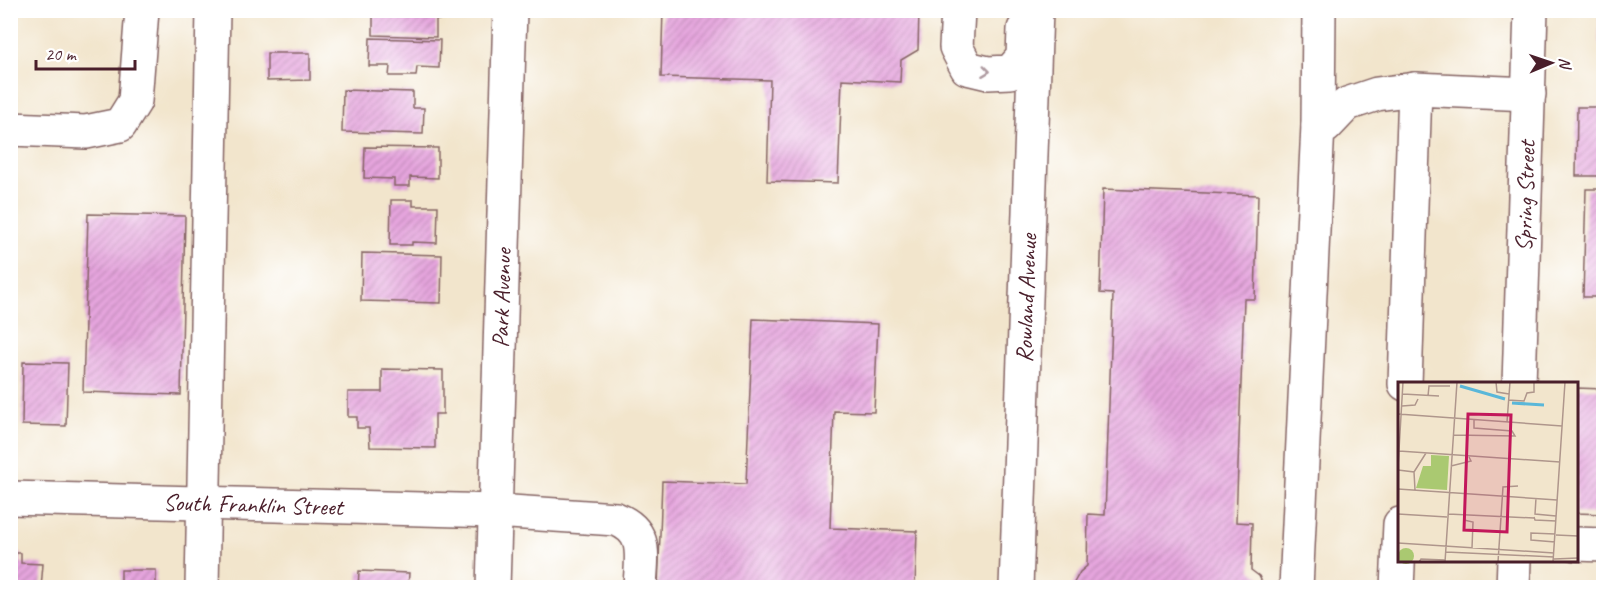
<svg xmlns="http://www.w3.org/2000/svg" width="1614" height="598" font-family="Caveat,sans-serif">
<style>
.building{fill:url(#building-hatch)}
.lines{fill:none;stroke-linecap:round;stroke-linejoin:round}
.minor-casing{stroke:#856463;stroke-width:36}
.minor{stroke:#fff;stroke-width:33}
.oneway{stroke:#ae9aa0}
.labels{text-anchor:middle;stroke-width:4.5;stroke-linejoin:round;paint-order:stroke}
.street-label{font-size:24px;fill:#4a1f2b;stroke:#fff}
.inset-river{fill:none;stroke:#5ab7d9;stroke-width:3}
.inset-road{fill:none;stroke:#af968c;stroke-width:1.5}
.view{fill:#c2185b;fill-opacity:0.15;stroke:#c2185b;stroke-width:3}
.inset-edge{fill:none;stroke:#4a1f2b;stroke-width:3}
</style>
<defs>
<pattern id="building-hatch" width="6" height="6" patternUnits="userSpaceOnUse" patternTransform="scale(1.5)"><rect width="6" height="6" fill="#e6a5de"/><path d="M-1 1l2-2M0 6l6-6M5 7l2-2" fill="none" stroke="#bc86b4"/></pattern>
</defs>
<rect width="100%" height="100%" fill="#fff"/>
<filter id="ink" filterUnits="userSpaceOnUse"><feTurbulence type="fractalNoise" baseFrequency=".0167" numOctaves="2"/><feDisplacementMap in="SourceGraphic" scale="12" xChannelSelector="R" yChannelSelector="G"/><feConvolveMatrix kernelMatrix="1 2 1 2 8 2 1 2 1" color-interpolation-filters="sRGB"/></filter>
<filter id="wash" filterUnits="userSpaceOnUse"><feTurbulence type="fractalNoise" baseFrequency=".008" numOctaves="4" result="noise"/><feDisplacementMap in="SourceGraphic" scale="24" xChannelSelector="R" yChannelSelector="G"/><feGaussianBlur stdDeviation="1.35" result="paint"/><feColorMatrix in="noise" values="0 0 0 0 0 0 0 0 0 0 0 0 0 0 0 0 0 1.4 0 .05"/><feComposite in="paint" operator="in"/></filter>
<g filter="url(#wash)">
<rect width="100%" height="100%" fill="#f2e5cc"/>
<g id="blocks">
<path class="building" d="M373 10H440L439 20H436V37L373 35Z
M663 10H919L918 50 901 60 900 82 842 79 838 183 767 181 770 80 661 77Z
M1599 10H1604V44H1599Z
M370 38 440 40 439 68 417 67 416 76H389L390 66H369Z
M267 53H310V80L267 81Z
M343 90 413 92V108H424L423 134 342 132Z
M1577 107H1604V176H1576Z
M365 147 438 148V178L410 177V186H394V179L364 178Z
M1103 189 1258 195 1255 299H1244L1236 522 1252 523 1251 570 1259 576 1265 588H1071L1080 572 1087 566 1088 514 1105 515 1113 294 1100 293Z
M1586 189H1604V297H1583Z
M391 200H413V206H438L437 243 412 242V245H390Z
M88 214 185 216 181 395 83 392Z
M362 253 442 255 441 303 361 301Z
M753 319 878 324 874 412 834 411 830 528 917 531 915 588H658L662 481 746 484Z
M23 362 68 363 66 426 22 425Z
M382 369 443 370V414H435V448L370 447 369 428H357V417H348V392H382Z
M1576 388 1604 389V514L1576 513Z
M10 553H21V563L43 564 41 588H10Z
M121 570H156V588H121Z
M359 571 409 573 408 588H358Z"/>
</g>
</g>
<g filter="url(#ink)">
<use href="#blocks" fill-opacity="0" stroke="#856463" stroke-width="1.5"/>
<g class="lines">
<defs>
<g id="minor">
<path d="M958 10 956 47 967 68 988 73 1010 72 1023 57 1024 29"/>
<path d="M1318 125 1326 126 1347 104 1377 94 1415 89"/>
<path d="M10 129 86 132 120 125 135 101 142 10"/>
<path d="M1405 384 1415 89 1529 94"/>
<path id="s1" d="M1519 384 1531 10"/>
<path id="s2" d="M10 498 495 511 616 519C649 532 641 557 640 588"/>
<path d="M1576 544 1604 545"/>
<path d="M202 588 213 10"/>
<path id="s3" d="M493 588 510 10"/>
<path id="s4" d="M1016 588 1036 10"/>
<path d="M1296 588 1318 125 1319 10"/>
<path d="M1397 588 1400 524"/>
<path d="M1513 588 1514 560"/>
</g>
</defs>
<use href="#minor" class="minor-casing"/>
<use href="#minor" class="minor"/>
</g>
<defs><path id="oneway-chevron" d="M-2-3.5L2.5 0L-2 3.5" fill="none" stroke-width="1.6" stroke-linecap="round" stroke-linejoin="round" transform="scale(1.5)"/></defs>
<use class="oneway" href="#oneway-chevron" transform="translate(986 71) rotate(7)"/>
</g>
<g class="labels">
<g class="street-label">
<text dy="8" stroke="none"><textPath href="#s1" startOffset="188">Spring Street</textPath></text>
<text dy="8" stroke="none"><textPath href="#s3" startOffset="290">Park Avenue</textPath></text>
<text dy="8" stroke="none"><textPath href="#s4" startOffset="290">Rowland Avenue</textPath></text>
<text dy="8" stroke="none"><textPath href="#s2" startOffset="243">South Franklin Street</textPath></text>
</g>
</g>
<g transform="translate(1398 382)">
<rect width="180" height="180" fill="#f2e5cc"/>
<path d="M33 73 51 74 49 108 18 106 25 84H33Z" fill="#aac971"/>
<path d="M0 174a8 8 0 1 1 16 0a8 8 0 1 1-16 0Z" fill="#aac971"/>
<path class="inset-river" d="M62 4 107 17M114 21 146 23"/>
<path class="inset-road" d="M98 0 99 10 111 12M5 12 41 14M30 14 31 4H52M110 18 126 19 129 11 136 10V0M4 24 17 23 20 17M0 32 164 44M109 40 112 0M55 53 117 54 114 49 76 46V38M1 69 162 80M53 84 73 79 71 75M0 85 5 0M0 88 16 90 17 108M16 90 28 71M0 107 159 118M138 116 137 132 158 134M0 132 49 135M50 132 136 136M136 135 137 138 158 139M66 138 75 140 74 166M158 153 180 154M157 160 133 158V151L157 152M0 161 156 171M48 170 156 175M156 177 180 176M21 180 23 177 47 178M47 180 59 0M100 180 105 105 120 104M155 180 167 0"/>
<path class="view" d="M70 32 113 33 109 150 66 148Z"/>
<rect width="180" height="180" class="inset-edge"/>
</g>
<rect width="1614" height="598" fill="none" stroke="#fff" stroke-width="36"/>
<g transform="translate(1551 63) rotate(88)" stroke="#ffffff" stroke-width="4.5" paint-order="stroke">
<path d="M0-4.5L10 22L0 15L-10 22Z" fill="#4a1f2b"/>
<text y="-9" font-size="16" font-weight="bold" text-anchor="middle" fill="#4a1f2b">N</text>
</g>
<path d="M36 60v9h99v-9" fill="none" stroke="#4a1f2b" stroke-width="3"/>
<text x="45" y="60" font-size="18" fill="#4a1f2b" stroke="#ffffff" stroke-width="4.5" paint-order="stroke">20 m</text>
</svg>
